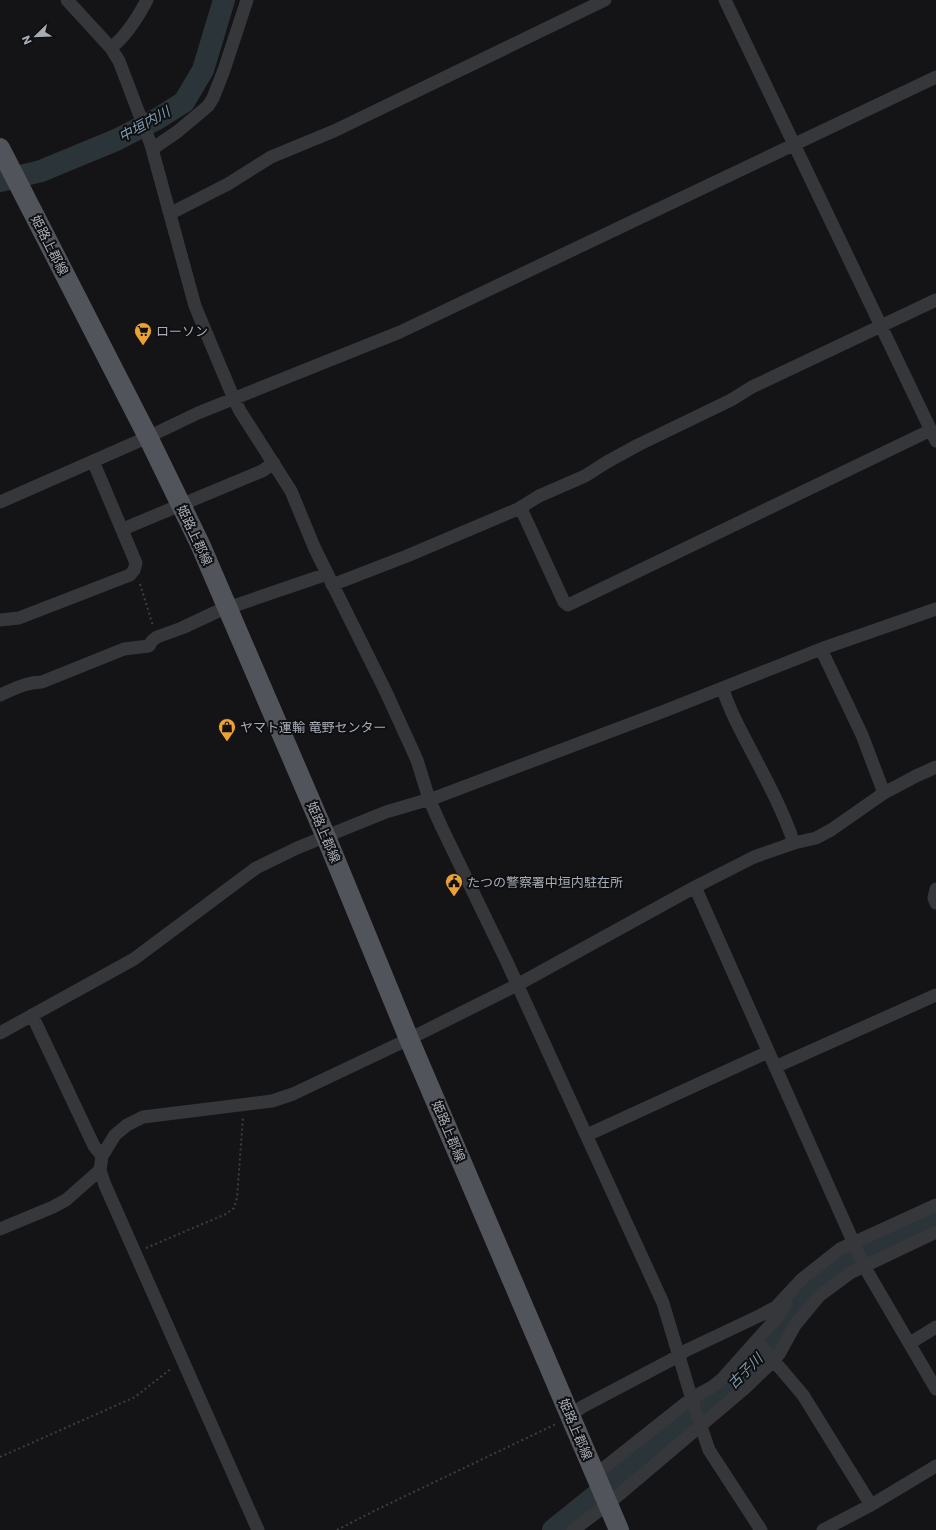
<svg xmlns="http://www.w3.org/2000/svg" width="936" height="1530" font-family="Poppins,'Noto Sans JP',sans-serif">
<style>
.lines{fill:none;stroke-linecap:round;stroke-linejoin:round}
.river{stroke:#2b3439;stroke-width:22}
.path{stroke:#3b3e42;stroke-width:2;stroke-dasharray:2 3;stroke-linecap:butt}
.minor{stroke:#35373b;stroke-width:13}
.primary{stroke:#51545a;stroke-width:20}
.labels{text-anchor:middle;stroke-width:4;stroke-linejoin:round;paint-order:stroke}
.street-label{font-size:13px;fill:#a6acb6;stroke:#0f0f11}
.poi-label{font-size:13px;fill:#a6acb6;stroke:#0f0f11;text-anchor:start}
.water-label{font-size:14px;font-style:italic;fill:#7e9db0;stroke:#0f0f11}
</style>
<rect width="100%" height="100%" fill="#141416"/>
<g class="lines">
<path class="river" d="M0 181 41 171 116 140 157 119 184 102 203 70 224 0
M553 1530 729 1388 758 1360 823 1276 852 1258 880 1247 936 1222"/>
<path class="path" d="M140 584 153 626
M146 1248 226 1214 234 1208 237 1198 243 1117
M0 1457 135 1397 172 1368
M337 1530 376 1510 556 1424"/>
<path class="minor" d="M67 0 111 48 119 61 151 145 195 306 234 399 240 411 291 491 315 549 386 692 417 760 429 799 442 828 507 962 663 1303 693 1403 709 1450 761 1530
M725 0 936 441
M111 48C126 36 138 17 147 0
M152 149 177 132 208 106 213 98 224 70 247 0
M169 212 175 211 228 184 271 157 334 131 605 0
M0 502 148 437 198 413 400 332 936 77
M518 509 523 513 564 602 568 605 931 430
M123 529 262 471 274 463
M332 585 407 556 499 517 518 509 539 496 585 476 607 462 638 445 731 400 752 387 936 300
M0 620 19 618 130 575 134 570 136 563 93 461
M821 649 862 735 884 793
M722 688C726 698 730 709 735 719 755 760 779 799 794 843
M0 695C14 689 27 682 42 682L114 653 124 649 149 646 152 641 157 637 182 628 216 612 327 574
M695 887 864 1266 936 1389
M936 889 934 898 936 903
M32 1015 94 1146 102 1156
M0 1033 134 959 256 868 297 848 386 812 437 797 667 710 821 649 936 609
M775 1067 936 995
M587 1135 768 1052
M0 1229 53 1207 66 1200 100 1170
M757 1341 803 1395 871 1505
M910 1343 936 1327
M571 1415 582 1407 671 1360 685 1351 761 1315 776 1307 802 1279 840 1249 936 1205
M595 1475 692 1398 712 1387 722 1379 780 1314 786 1304 785 1302
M258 1530 105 1185 100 1170 102 1156 115 1135 127 1125 143 1117 272 1101 293 1094 409 1039 517 985 695 887 754 857 794 843 816 838 831 830 884 793 916 776 936 767
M573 1530 608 1504 745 1388 773 1361 779 1354 795 1325 819 1296 850 1273 936 1232
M823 1530 871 1505 936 1466"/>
<path class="primary" d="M0 148 148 437 200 544 326 837 409 1039 619 1530"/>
</g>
<defs>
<symbol id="supermarket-pin" viewBox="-11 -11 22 30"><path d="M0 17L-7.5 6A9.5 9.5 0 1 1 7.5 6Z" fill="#eca136" stroke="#0f0f11"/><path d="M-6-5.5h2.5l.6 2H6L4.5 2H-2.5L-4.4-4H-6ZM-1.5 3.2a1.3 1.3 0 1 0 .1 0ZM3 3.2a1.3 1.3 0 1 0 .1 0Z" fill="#111"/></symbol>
<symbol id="shop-pin" viewBox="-11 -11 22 30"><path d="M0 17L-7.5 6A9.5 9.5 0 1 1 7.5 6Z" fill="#eca136" stroke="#0f0f11"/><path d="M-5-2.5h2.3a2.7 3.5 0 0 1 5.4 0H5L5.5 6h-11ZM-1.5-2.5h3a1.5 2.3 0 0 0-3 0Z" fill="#111"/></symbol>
<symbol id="civic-pin" viewBox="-11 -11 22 30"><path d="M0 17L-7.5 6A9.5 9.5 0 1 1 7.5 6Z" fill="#eca136" stroke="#0f0f11"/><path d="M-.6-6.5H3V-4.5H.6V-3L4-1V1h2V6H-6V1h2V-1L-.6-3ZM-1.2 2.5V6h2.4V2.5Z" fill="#111"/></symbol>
</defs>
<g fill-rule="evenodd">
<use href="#supermarket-pin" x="133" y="321" width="20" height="27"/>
<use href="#shop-pin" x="217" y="717" width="20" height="27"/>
<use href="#civic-pin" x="444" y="872" width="20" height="27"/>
</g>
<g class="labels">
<g class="street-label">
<text transform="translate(50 245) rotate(63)" y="5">姫路上郡線</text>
<text transform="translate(195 535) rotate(65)" y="5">姫路上郡線</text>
<text transform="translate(324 832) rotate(67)" y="5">姫路上郡線</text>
<text transform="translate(449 1131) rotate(67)" y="5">姫路上郡線</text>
<text transform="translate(576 1429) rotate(67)" y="5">姫路上郡線</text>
</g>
<g class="poi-label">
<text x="156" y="336">ローソン</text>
<text x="240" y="732">ヤマト運輸 竜野センター</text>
<text x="467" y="887">たつの警察署中垣内駐在所</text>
</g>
<g class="water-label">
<text transform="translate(144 124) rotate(-29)" y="5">中垣内川</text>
<text transform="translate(745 1371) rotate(-45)" y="5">古子川</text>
</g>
</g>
<g transform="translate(36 36) rotate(247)" stroke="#0f0f11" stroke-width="3" paint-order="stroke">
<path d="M0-3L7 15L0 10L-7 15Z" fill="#a6acb6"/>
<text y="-6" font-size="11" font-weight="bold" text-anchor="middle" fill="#a6acb6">N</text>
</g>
</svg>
